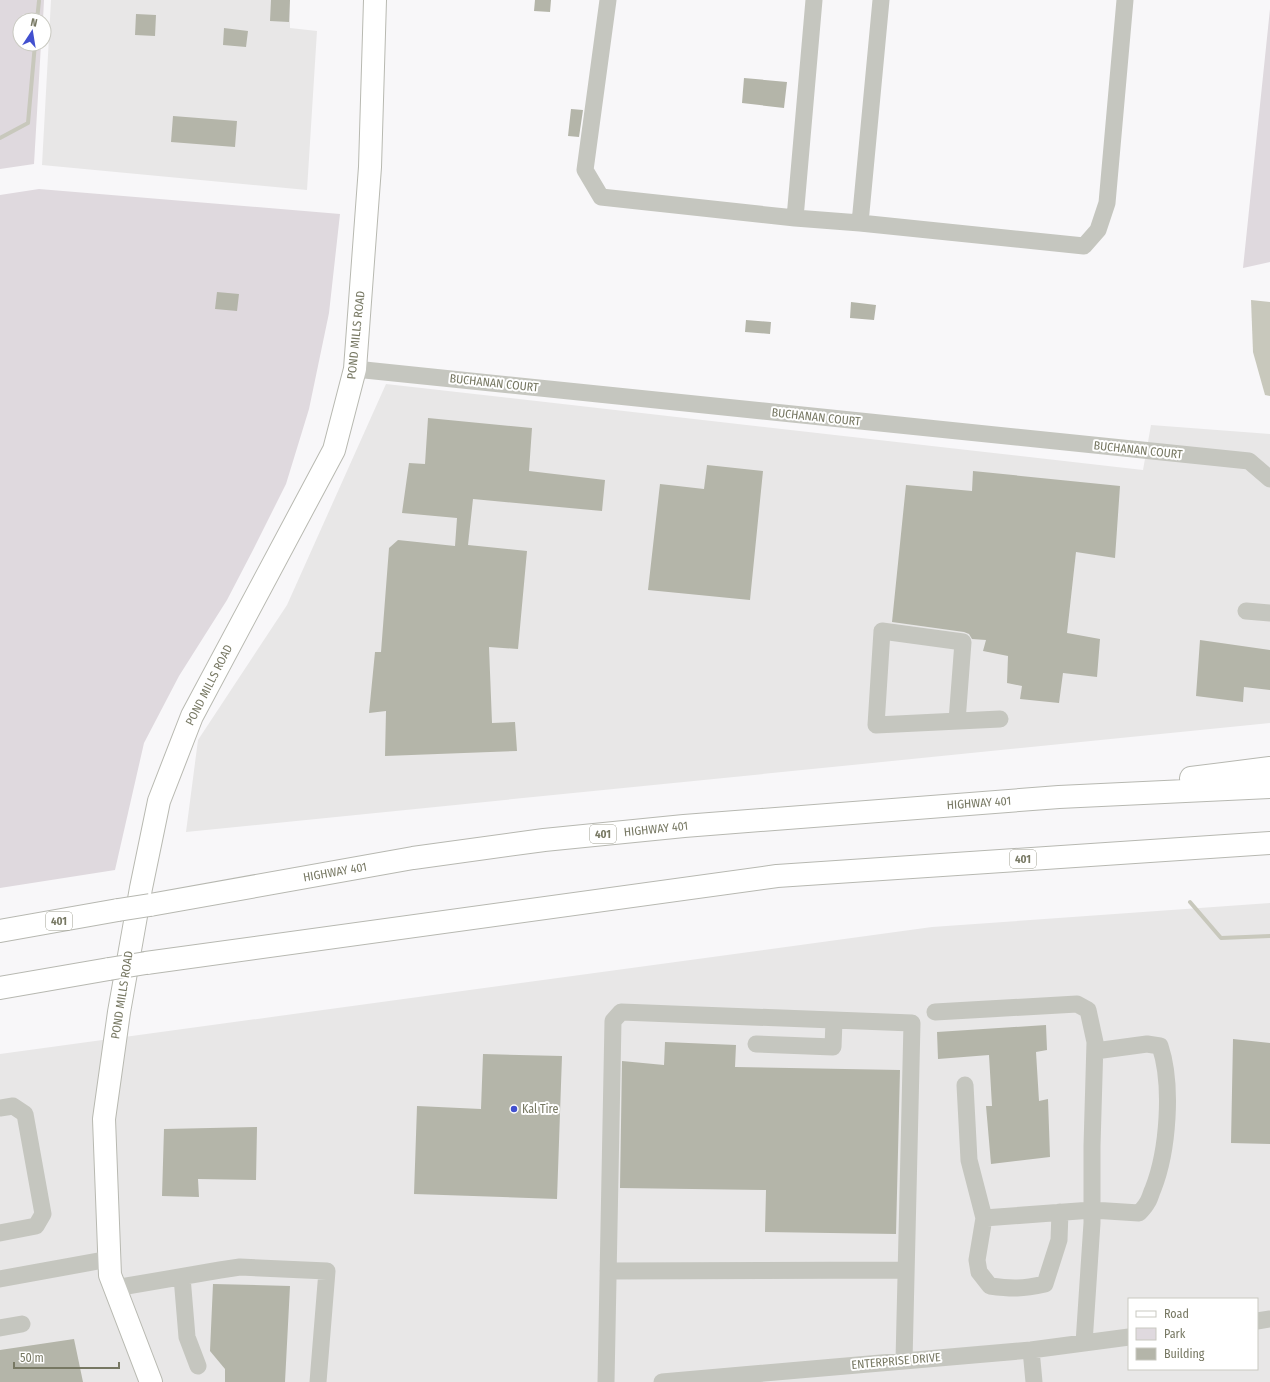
<svg xmlns="http://www.w3.org/2000/svg" width="1270" height="1382" font-family="'Fira Sans Condensed',sans-serif">
<style>
.built{fill:#e8e7e7;fill-rule:evenodd}
.green{fill:#dfd9de}
.water{fill:#c8c8bc}
.lines{fill:none;stroke-linecap:round;stroke-linejoin:round}
.stream{stroke:#c8c8bc;stroke-width:4}
.building{fill:#b4b5a9}
.major-casing{stroke:#b8b9b1;stroke-width:24}
.highway-casing{stroke:#b7b8b1;stroke-width:24}
.minor{stroke:#c5c6bf;stroke-width:17}
.major{stroke:#fff;stroke-width:22}
.highway{stroke:#fff;stroke-width:22}
.highway-bridge-casing{stroke:#b7b8b1;stroke-width:24;stroke-linecap:butt}
.highway-bridge{stroke:#fff;stroke-width:22}
.poi-dot{fill:#4250cf;stroke:#fff;stroke-width:1.5}
.labels{text-anchor:middle;stroke-width:4;stroke-linejoin:round;paint-order:stroke}
.shield{fill:#fff;stroke:#a0a092;stroke-width:1}
.shield-label{font-size:11px;font-weight:bold;fill:#777863}
.street-label{font-size:12px;fill:#777863;stroke:#fff}
.poi-label{font-size:12px;fill:#777863;stroke:#fff;text-anchor:start}
</style>
<rect width="100%" height="100%" fill="#f8f7f9"/>
<path class="built" d="M51 0H290V28L317 31 307 190 42 165Z
M386 384 1143 470 1151 425 1270 434V723L186 832 198 740 287 605Z
M1270 903V1382H0V1054L932 927ZM1129 1299H1257V1369H1129Z"/>
<path class="green" d="M0 0H44L43 20H20V44H41L34 164 0 169Z
M1270 9V262L1243 268Z
M39 189 340 214 329 313 309 409 286 484 253 550 227 600 179 676 144 743 115 870 0 888V195Z"/>
<path class="water" d="M1251 300 1270 302V396L1265 395 1253 352Z"/>
<g class="lines">
<path class="stream" d="M37 20 39 1
M0 138 28 123 35 44
M1190 902 1221 938 1270 936"/>
</g>
<path class="building" d="M271 0H290L289 22 270 21Z
M535 0H551L550 12 534 11Z
M136 14 156 15 155 36 135 35Z
M224 28 248 31 246 47 223 45Z
M744 78 787 82 784 108 742 103Z
M571 109 583 110 579 137 568 136Z
M173 116 237 121 235 147 171 142Z
M217 292 239 294 237 311 215 309Z
M851 302 876 305 874 320 850 318Z
M746 320 771 322 770 334 745 332Z
M428 418 532 428 529 471 605 480 602 511 473 499 468 545 527 551 518 649 489 647 492 723 515 722 517 751 385 756 386 711 369 713 375 652H381L389 548 398 540 455 546 457 518 402 513 409 463 425 464Z
M707 465 763 471 750 600 648 590 660 484 704 489Z
M973 471 1120 486 1115 558 1076 552 1067 633 1100 639 1097 677 1063 673 1059 703 1020 699 1022 686 1007 683 1008 656 983 651 986 640 972 639 969 634 964 632 892 622 906 485 972 491Z
M1200 640 1270 650V690L1244 687 1243 702 1196 696Z
M1046 1025 1047 1050 1036 1052 1039 1101 1048 1099 1050 1157 991 1164 986 1106H992L989 1055 938 1059 937 1032Z
M1233 1039 1270 1043V1144L1231 1143Z
M665 1042 736 1045 735 1067 900 1070 896 1234 765 1232 766 1190 620 1188 622 1061 664 1065Z
M483 1054 562 1056 557 1199 414 1194 417 1106 481 1109Z
M257 1127 256 1180 198 1179 199 1197 162 1196 164 1129Z
M213 1284 290 1286 285 1382H225V1369L210 1351Z
M74 1339 83 1382H0V1350Z"/>
<g class="lines">
<defs>
<path id="major" d="M151 1382 110 1275 104 1119 119 1012 141 888 159 801 192 716 334 450 355 369 370 167 375 0"/>
<path id="highway" d="M1191 778 1270 768
M150 905 413 858 544 840 684 826 1059 797 1270 787
M0 931 118 910
M146 963 777 876 1270 843
M0 988 109 969"/>
</defs>
<use href="#major" class="major-casing"/>
<use href="#highway" class="highway-casing"/>
<path class="minor" d="M608 0 585 170 601 197 795 218 814 0
M795 218 860 223 881 0
M860 223 1084 246 1098 230 1107 203 1125 0
M355 369 1249 461 1270 479
M1246 611 1270 613
M957 721 963 642 882 631 876 725 1000 719
M935 1012 1077 1004 1088 1010 1095 1042 1092 1146V1223L1084 1343
M756 1044 833 1047 834 1021
M965 1085 969 1160 984 1218 1092 1210 1139 1213C1142 1210 1145 1207 1147 1203 1150 1199 1151 1193 1153 1189 1168 1151 1173 1085 1160 1046L1147 1044 1095 1051
M0 1108 13 1106 25 1114 43 1214 36 1226 0 1233
M984 1218 977 1260 979 1272 990 1286C1012 1289 1022 1289 1045 1284L1059 1240 1060 1212
M608 1271 906 1270
M182 1277 187 1337 198 1366
M0 1279 109 1259
M115 1288 220 1270 240 1267 327 1271 318 1382
M1257 1321 1270 1319
M0 1328 22 1324
M1031 1350 1034 1382
M606 1382 613 1021 621 1012 912 1023 904 1361
M662 1382 1031 1350 1129 1337"/>
<use href="#major" class="major"/>
<use href="#highway" class="highway"/>
<defs>
<path id="highway-bridge" d="M118 910 150 905
M109 969 146 963"/>
</defs>
<use href="#highway-bridge" class="highway-bridge-casing"/>
<use href="#highway-bridge" class="highway-bridge"/>
</g>
<circle class="poi-dot" cx="514" cy="1109" r="4"/>
<g class="labels">
<g class="shield">
<rect x="590" y="825" width="26" height="18" rx="3"/>
<rect x="1010" y="850" width="26" height="18" rx="3"/>
<rect x="46" y="912" width="26" height="18" rx="3"/>
</g>
<g class="shield-label">
<text x="603" y="838">401</text>
<text x="1023" y="863">401</text>
<text x="59" y="925">401</text>
</g>
<g class="street-label">
<text transform="translate(356 335) rotate(-84)" y="4">POND MILLS ROAD</text>
<text transform="translate(494 383) rotate(6)" y="4">BUCHANAN COURT</text>
<text transform="translate(816 417) rotate(6)" y="4">BUCHANAN COURT</text>
<text transform="translate(1138 450) rotate(6)" y="4">BUCHANAN COURT</text>
<text transform="translate(209 685) rotate(-63)" y="4">POND MILLS ROAD</text>
<text transform="translate(979 803) rotate(-4)" y="4">HIGHWAY 401</text>
<text transform="translate(656 829) rotate(-6)" y="4">HIGHWAY 401</text>
<text transform="translate(335 872) rotate(-10)" y="4">HIGHWAY 401</text>
<text transform="translate(122 995) rotate(-81)" y="4">POND MILLS ROAD</text>
<text transform="translate(896 1361) rotate(-5)" y="4">ENTERPRISE DRIVE</text>
</g>
<g class="poi-label">
<text x="522" y="1113">Kal Tire</text>
</g>
</g>
<rect x="1128" y="1298" width="130" height="72" fill="#ffffff" stroke="#c9c9c1"/>
<rect x="1136" y="1311" width="20" height="6" fill="#ffffff" stroke="#c9c9c1"/>
<text x="1164" y="1318" font-size="12" fill="#777863">Road</text>
<rect x="1136" y="1328" width="20" height="12" fill="#dfd9de" stroke="#c9c9c1"/>
<text x="1164" y="1338" font-size="12" fill="#777863">Park</text>
<rect x="1136" y="1348" width="20" height="12" fill="#b4b5a9" stroke="#c9c9c1"/>
<text x="1164" y="1358" font-size="12" fill="#777863">Building</text>
<g transform="translate(32 32) rotate(12)"><circle r="19" fill="#ffffff" stroke="#c9c9c1"/>
<path d="M0-3L7 15L0 10L-7 15Z" fill="#4250cf"/>
<text y="-6" font-size="11" font-weight="bold" text-anchor="middle" fill="#777863">N</text>
</g>
<path d="M14 1362v6h105v-6" fill="none" stroke="#777863" stroke-width="2"/>
<text x="20" y="1362" font-size="12" fill="#777863" stroke="#ffffff" stroke-width="3" paint-order="stroke">50 m</text>
</svg>
